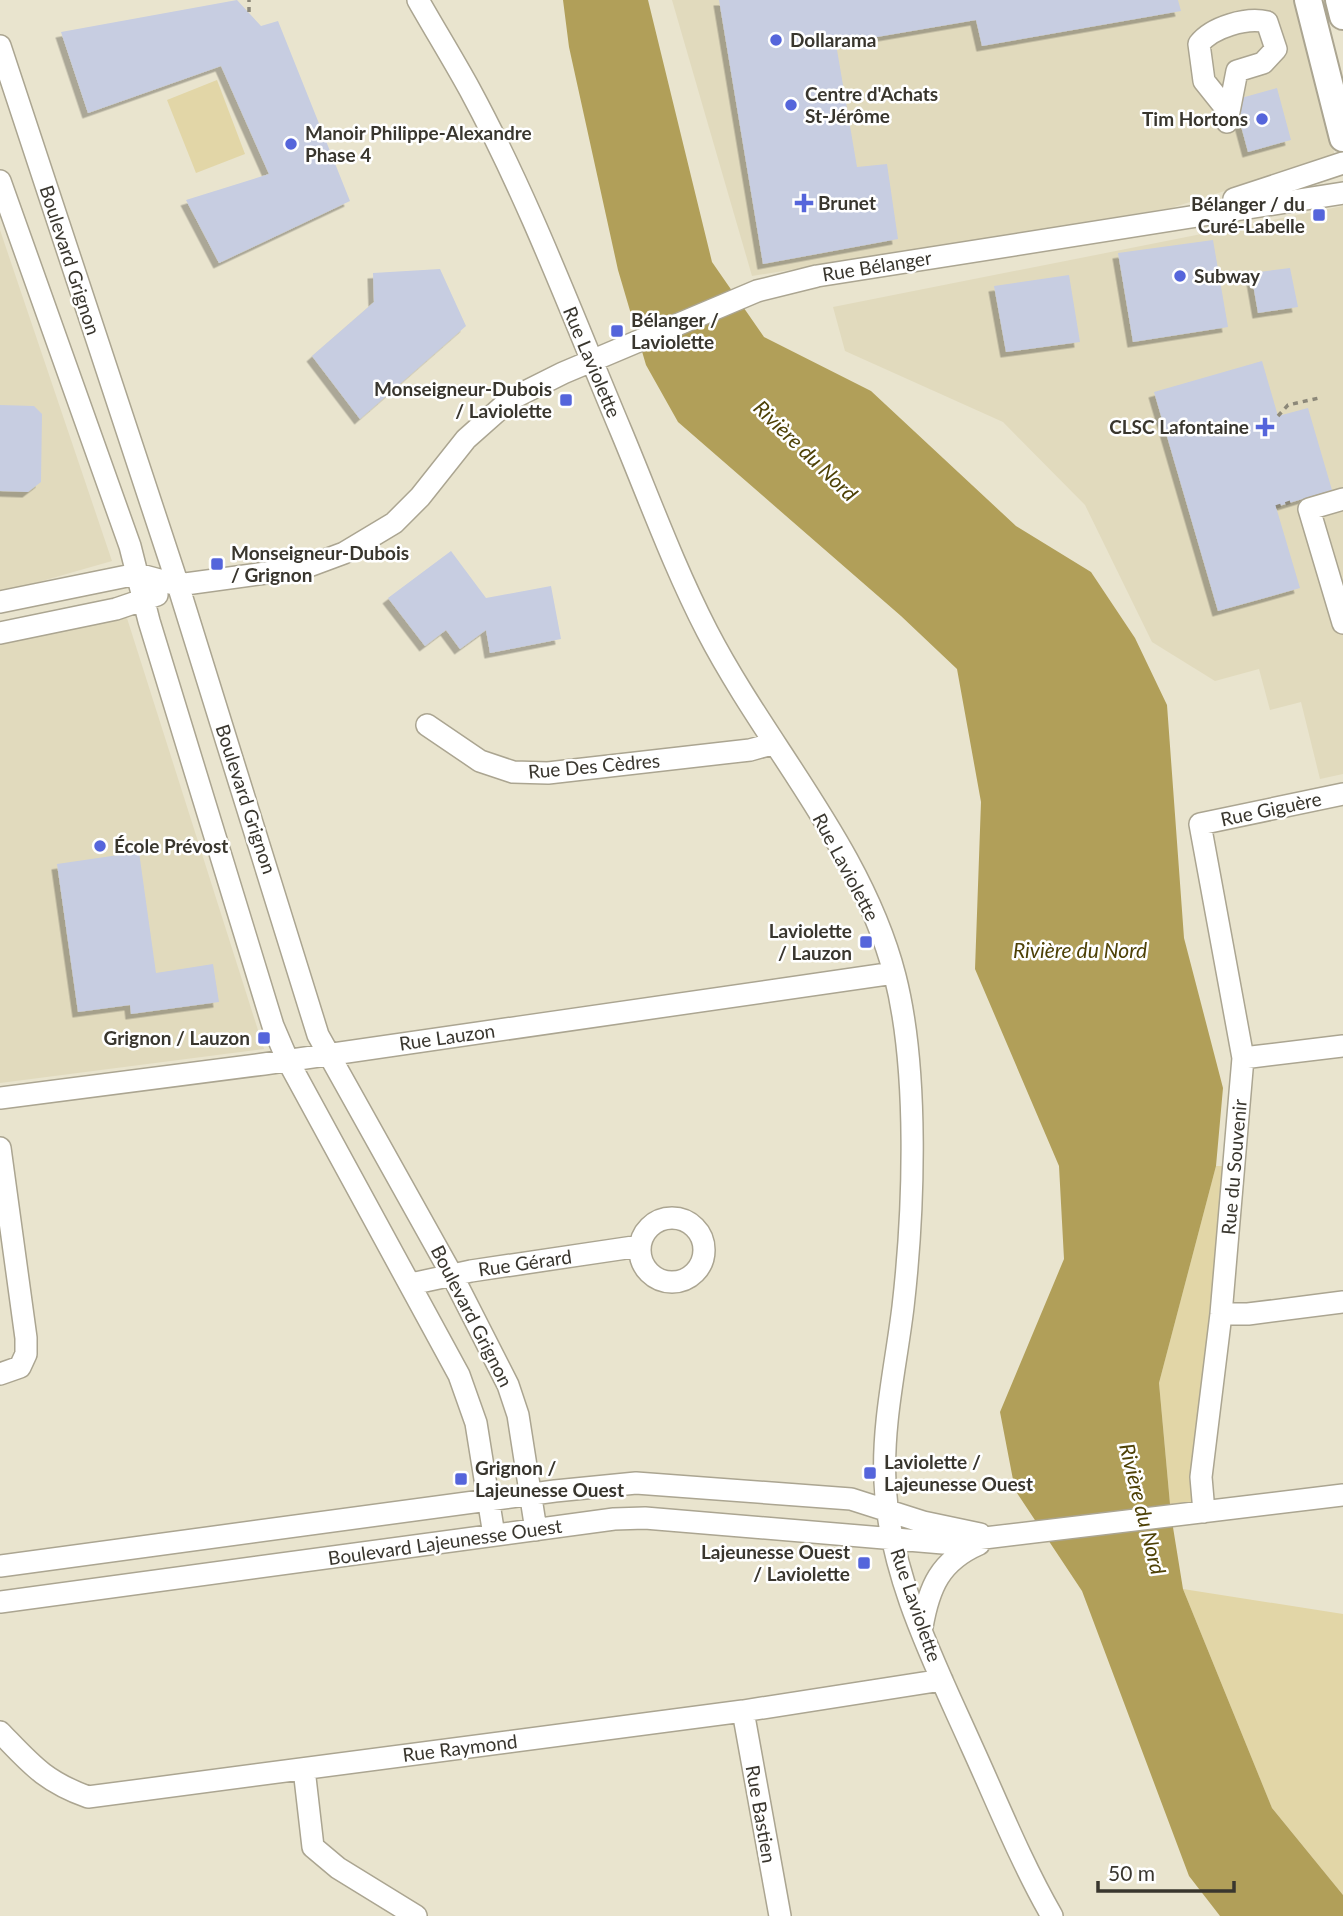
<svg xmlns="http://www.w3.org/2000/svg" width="1343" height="1916" font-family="Lato,sans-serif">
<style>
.built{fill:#e1dabd}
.green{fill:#e2d6a7}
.water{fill:#b19f59}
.building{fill:#c7cde1;filter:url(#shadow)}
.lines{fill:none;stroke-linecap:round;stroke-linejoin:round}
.minor-casing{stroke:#aba591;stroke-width:24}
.major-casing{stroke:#aba591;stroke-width:30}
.path{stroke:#8c8879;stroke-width:3.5;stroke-dasharray:5 5;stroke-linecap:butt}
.minor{stroke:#fff;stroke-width:21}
.major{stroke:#fff;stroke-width:26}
.poi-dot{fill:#5565db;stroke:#fff;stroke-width:2.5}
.labels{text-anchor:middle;stroke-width:5;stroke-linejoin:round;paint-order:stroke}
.poi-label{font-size:19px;font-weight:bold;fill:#39362e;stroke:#fff;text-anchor:start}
.street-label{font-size:19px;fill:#39362e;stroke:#fff}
.water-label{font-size:21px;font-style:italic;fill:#4e4106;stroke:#fff}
</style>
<defs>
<filter id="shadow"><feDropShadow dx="-5.5" dy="5.5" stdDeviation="0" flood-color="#0004"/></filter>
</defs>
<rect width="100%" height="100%" fill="#e9e4ce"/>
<path class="built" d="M672 0H1294L1335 156 1171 208 752 276Z
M1343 206V774L1320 779 1301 702 1270 710 1259 669 1215 681 1152 642 1085 505 1003 422 845 351 833 307Z
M0 230 112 561 0 593Z
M126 615 264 1049 0 1083V643Z"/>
<path class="green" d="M217 80 245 154 196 173 167 100Z
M1216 1166H1234L1204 1512 1171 1515 1159 1383Z
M1183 1589 1343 1614V1895L1272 1808Z"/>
<path class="water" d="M563 0H648L712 262 764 337 871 391 1016 526 1091 572 1135 638 1167 705 1184 938 1223 1088 1216 1166 1159 1383 1171 1515 1183 1589 1272 1808 1343 1895V1916H1220L1189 1876 1082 1591 1015 1490 1000 1412 1064 1259 1059 1166 975 969 981 802 957 669 901 616 678 422 646 365 618 270 569 47Z"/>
<path class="building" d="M237 0 261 26 278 21 350 201 219 263 186 200 269 174 221 66 88 113 61 32Z
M719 0H1178L1181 11 982 46 976 20 836 44 857 167 887 164 898 239 763 264Z
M1277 88 1291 140 1248 152 1234 100Z
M1213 240 1228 327 1133 342 1118 253Z
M1290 268 1298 307 1258 313 1251 273Z
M440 269 466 326 360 419 312 356 374 302 373 273Z
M1069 275 1080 342 1006 352 994 286Z
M1262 361 1278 416 1308 408 1332 490 1276 507 1300 588 1218 611 1154 392Z
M0 405 34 406 42 414 41 482 28 492 0 491Z
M451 551 486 598 551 586 561 639 490 653 486 630 460 649 446 630 425 646 388 598Z
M139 852 156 973 213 964 219 1002 131 1014 130 1005 78 1012 57 864Z"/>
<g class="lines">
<defs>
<path id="minor" d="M418 0C435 30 453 59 470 90 529 199 573 317 621 431 649 498 674 567 707 631 767 747 862 848 895 976 919 1070 914 1211 903 1307 896 1365 882 1424 885 1482 889 1575 935 1664 972 1747 998 1804 1021 1862 1052 1916
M0 46 178 585 318 1035 452 1275 508 1385 518 1415 536 1530
M1224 106 1204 81 1199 44C1212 27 1247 17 1267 22L1276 49 1263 63 1237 71 1227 122
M0 181 130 546 149 621 273 1026 288 1061 459 1375 476 1423 494 1535
M1234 199 1343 163
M1343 499 1309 509 1343 623
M0 602 137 574 178 585 273 572 309 566 344 553 394 523 420 497 466 439 511 399 563 373 757 291 817 276 1343 193
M0 633 116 609 157 595
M427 725 480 761 513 772 548 773 750 750 772 744
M1243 1058 1343 1046
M0 1098 264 1064 894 973
M0 1148 26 1338V1354L20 1367 0 1374
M640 1250a32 32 0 1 1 64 0a32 32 0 1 1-64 0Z
M411 1284 471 1271 640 1246
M1221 1314H1248L1343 1302
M1204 1512 1201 1477 1221 1314 1243 1058 1200 824 1343 794
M0 1566 555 1491 636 1483 851 1499 923 1522 980 1534
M0 1602 614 1519 645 1518 943 1543 1343 1495
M922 1627C929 1587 940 1561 979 1544
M743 1711 780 1916
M0 1732C31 1764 44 1781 88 1797L743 1711 942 1680
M304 1769 313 1847 338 1868 416 1916"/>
<path id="major" d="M1308 0 1343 138
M1339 0 1343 16"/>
</defs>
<use href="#minor" class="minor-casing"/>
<use href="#major" class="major-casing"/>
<path class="path" d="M249 12V0
M1278 416 1288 405 1319 398
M1276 507 1291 502"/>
<use href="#minor" class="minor"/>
<use href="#major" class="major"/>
</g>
<g class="poi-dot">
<circle cx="776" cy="40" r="7"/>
<circle cx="791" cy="105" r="7"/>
<circle cx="1262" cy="119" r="7"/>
<circle cx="291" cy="144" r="7"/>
<path d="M800.5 192.5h7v7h7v7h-7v7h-7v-7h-7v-7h7z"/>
<rect x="1312" y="208" width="14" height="14" rx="3.5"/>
<circle cx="1180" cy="276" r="7"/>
<rect x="610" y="324" width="14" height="14" rx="3.5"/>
<rect x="559" y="393" width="14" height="14" rx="3.5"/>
<path d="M1261.5 416.5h7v7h7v7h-7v7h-7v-7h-7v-7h7z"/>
<rect x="210" y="557" width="14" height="14" rx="3.5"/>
<circle cx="100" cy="846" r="7"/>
<rect x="859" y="935" width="14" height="14" rx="3.5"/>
<rect x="257" y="1031" width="14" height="14" rx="3.5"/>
<rect x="863" y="1466" width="14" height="14" rx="3.5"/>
<rect x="454" y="1472" width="14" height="14" rx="3.5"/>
<rect x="857" y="1556" width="14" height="14" rx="3.5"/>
</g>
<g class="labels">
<g class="poi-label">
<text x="790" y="47">Dollarama</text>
<text x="805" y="101">Centre d'Achats<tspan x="805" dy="22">St-Jérôme</tspan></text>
<text x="1248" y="126" text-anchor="end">Tim Hortons</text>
<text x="305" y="140">Manoir Philippe-Alexandre<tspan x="305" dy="22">Phase 4</tspan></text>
<text x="818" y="210">Brunet</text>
<text x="1305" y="211" text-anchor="end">Bélanger / du<tspan x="1305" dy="22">Curé-Labelle</tspan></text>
<text x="1194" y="283">Subway</text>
<text x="631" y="327">Bélanger /<tspan x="631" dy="22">Laviolette</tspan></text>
<text x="552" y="396" text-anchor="end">Monseigneur-Dubois<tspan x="552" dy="22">/ Laviolette</tspan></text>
<text x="1249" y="434" text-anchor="end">CLSC Lafontaine</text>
<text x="231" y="560">Monseigneur-Dubois<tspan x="231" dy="22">/ Grignon</tspan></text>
<text x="114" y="853">École Prévost</text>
<text x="852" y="938" text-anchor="end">Laviolette<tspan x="852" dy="22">/ Lauzon</tspan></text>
<text x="250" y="1045" text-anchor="end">Grignon / Lauzon</text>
<text x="884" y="1469">Laviolette /<tspan x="884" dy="22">Lajeunesse Ouest</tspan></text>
<text x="475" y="1475">Grignon /<tspan x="475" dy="22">Lajeunesse Ouest</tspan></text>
<text x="850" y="1559" text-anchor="end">Lajeunesse Ouest<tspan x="850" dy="22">/ Laviolette</tspan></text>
</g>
<g class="street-label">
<text transform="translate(70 260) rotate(72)" y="7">Boulevard Grignon</text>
<text transform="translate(877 266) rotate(-9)" y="7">Rue Bélanger</text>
<text transform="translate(592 362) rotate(67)" y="7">Rue Laviolette</text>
<text transform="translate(594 766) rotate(-5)" y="7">Rue Des Cèdres</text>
<text transform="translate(246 799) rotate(72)" y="7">Boulevard Grignon</text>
<text transform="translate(1271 809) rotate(-12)" y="7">Rue Giguère</text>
<text transform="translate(846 867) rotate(62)" y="7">Rue Laviolette</text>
<text transform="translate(447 1037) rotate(-8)" y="7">Rue Lauzon</text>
<text transform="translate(1234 1167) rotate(-85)" y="7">Rue du Souvenir</text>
<text transform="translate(525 1263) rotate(-8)" y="7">Rue Gérard</text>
<text transform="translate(472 1316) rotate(63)" y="7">Boulevard Grignon</text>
<text transform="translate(445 1542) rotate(-8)" y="7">Boulevard Lajeunesse Ouest</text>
<text transform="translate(916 1605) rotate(71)" y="7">Rue Laviolette</text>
<text transform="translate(460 1748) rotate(-7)" y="7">Rue Raymond</text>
<text transform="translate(761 1814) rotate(80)" y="7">Rue Bastien</text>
</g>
<g class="water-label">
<text transform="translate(805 451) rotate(44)" y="7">Rivière du Nord</text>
<text x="1080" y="958">Rivière du Nord</text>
<text transform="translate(1142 1509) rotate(76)" y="7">Rivière du Nord</text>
</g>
</g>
<path d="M1098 1881v10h136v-10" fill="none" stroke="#39362e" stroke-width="3.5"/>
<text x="1108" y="1881" font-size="21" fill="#39362e" stroke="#ffffff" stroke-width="5" paint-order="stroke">50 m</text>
</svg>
